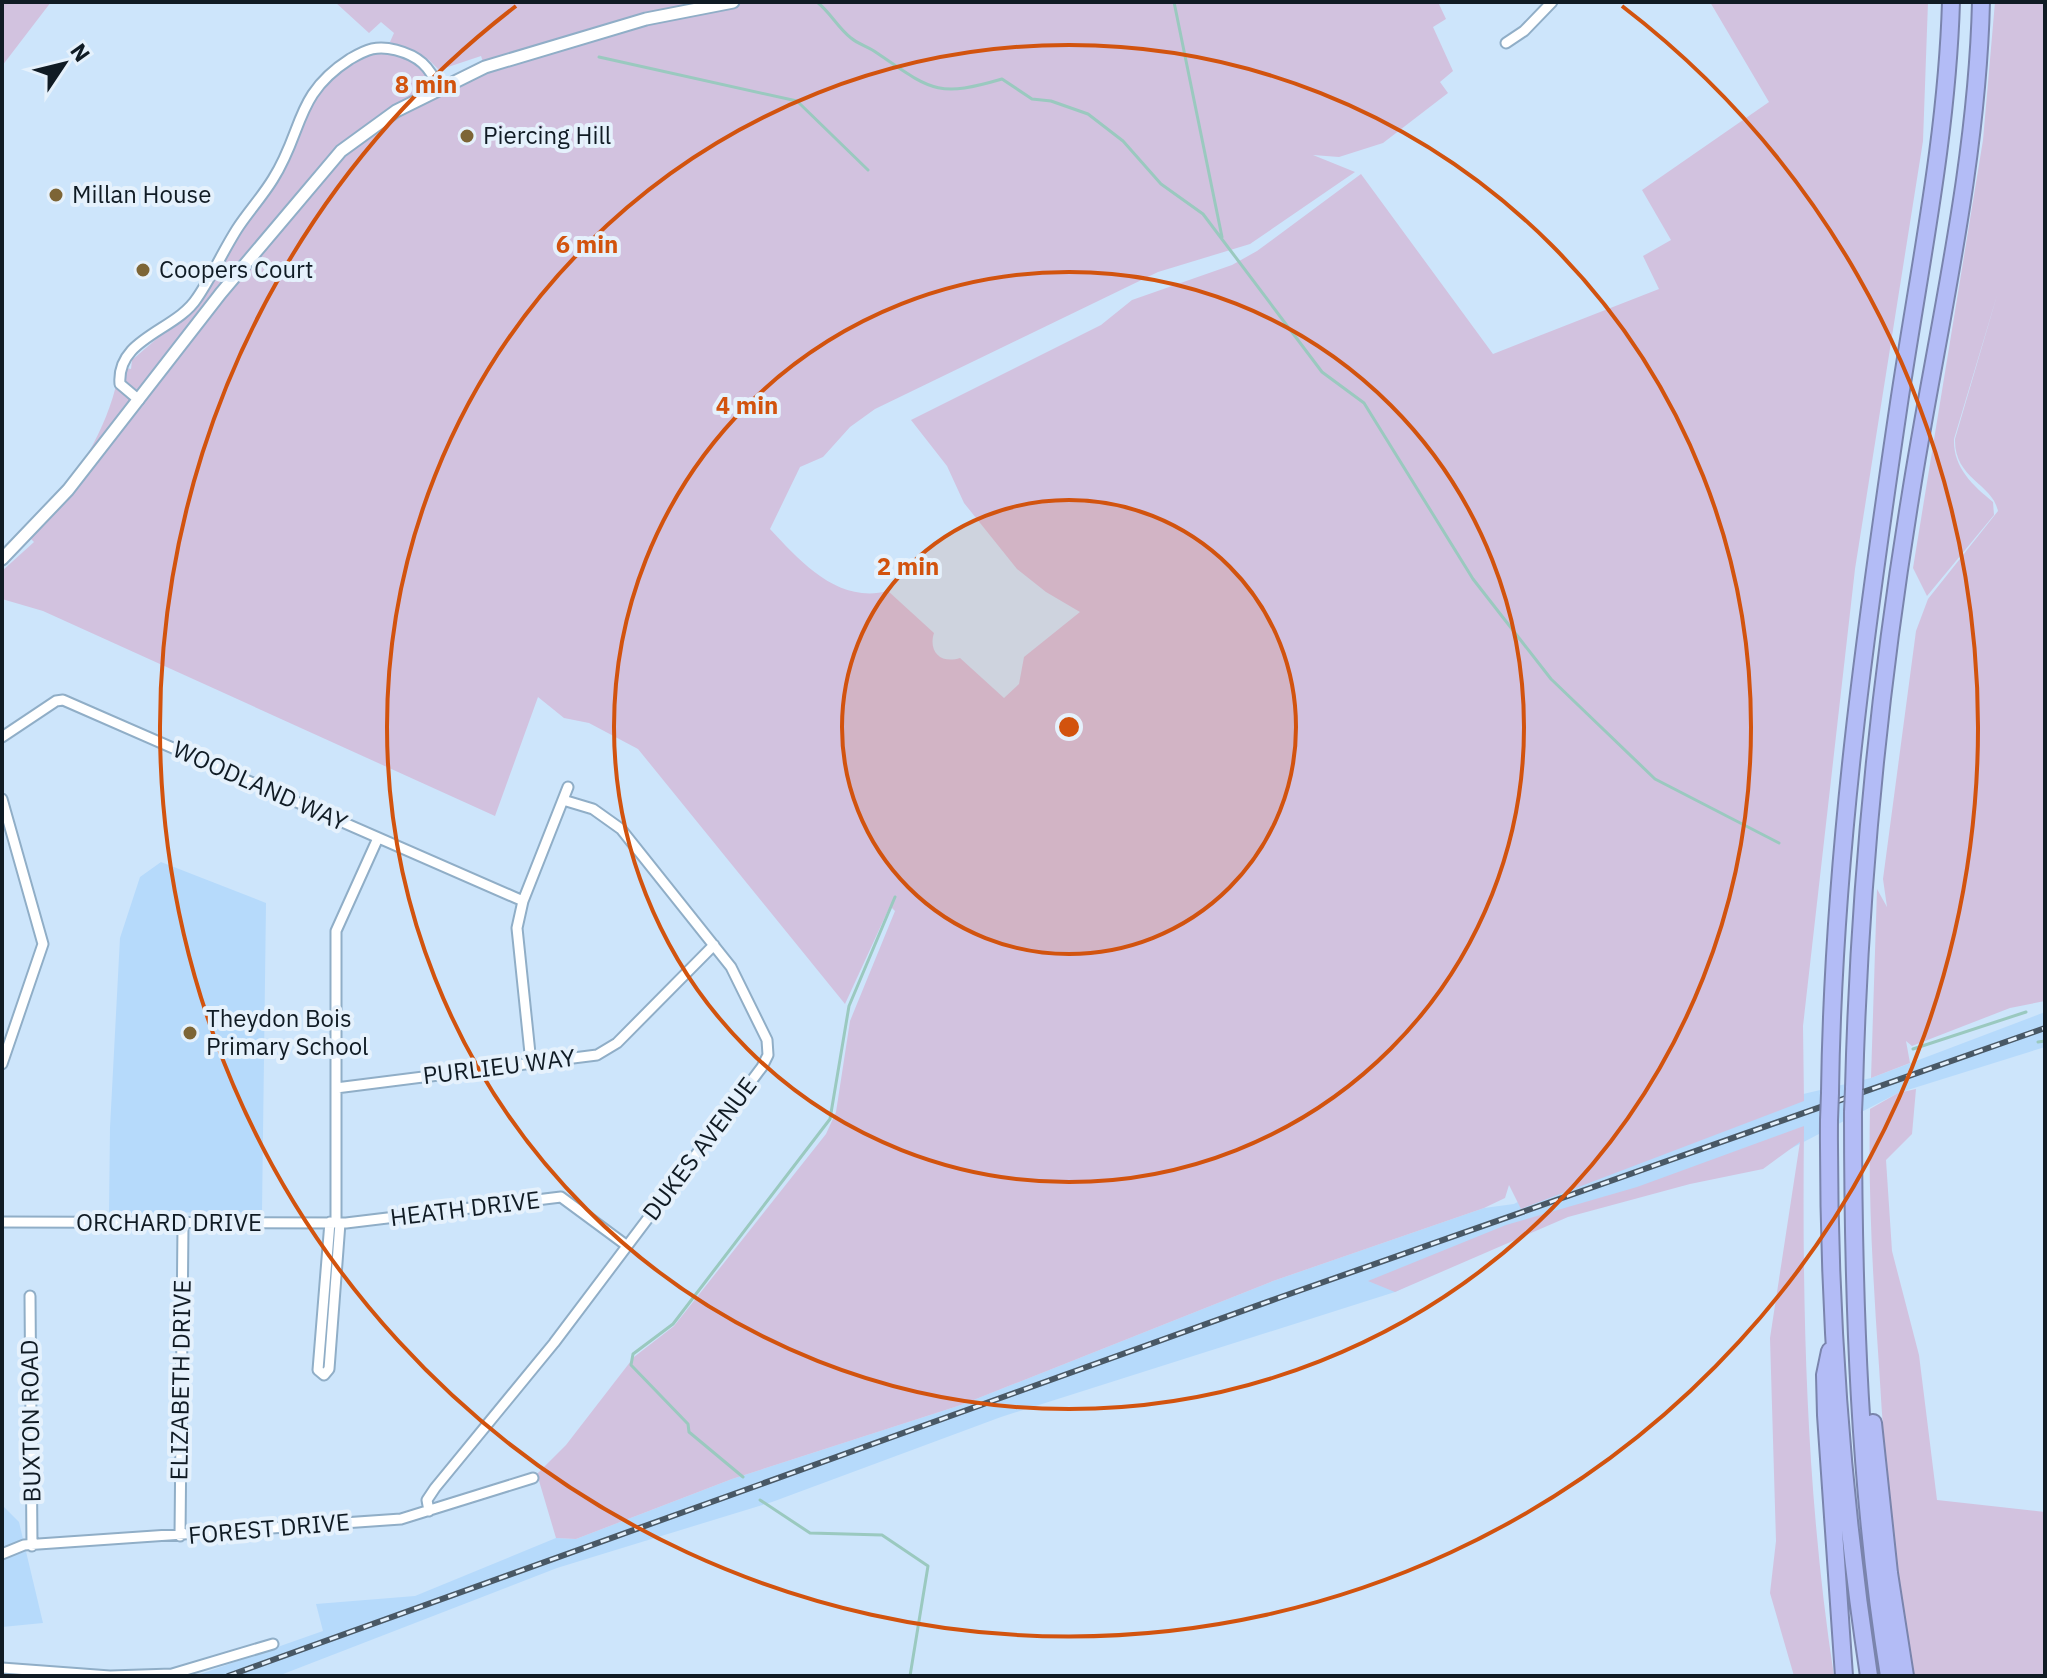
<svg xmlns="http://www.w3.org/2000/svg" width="2047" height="1678" font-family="'IBM Plex Sans',sans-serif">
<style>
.built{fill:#b6dafb}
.green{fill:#d2c2df}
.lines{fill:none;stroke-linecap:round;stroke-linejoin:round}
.stream{stroke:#9ac9bf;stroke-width:3}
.minor-casing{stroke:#90aec7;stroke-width:13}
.tertiary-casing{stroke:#90aec7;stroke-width:15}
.motorway-casing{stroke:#7a84ac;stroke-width:20}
.minor{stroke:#fff;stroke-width:9}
.tertiary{stroke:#fff;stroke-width:11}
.motorway{stroke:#b3bcf6;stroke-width:16}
.rail-casing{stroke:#495865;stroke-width:6}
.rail{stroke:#e5f1fc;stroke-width:3;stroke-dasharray:9;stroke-linecap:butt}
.motorway-bridge-casing{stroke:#7a84ac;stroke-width:20;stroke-linecap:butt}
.motorway-bridge{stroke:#b3bcf6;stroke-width:16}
.ring{fill:none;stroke:#d2530e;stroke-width:4}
.poi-dot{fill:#7d6536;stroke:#e5f1fc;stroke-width:3}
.labels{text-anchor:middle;stroke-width:8;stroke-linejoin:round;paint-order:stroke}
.poi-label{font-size:24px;fill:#101b24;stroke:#e5f1fc;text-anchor:start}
.street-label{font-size:24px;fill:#101b24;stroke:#e5f1fc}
.centre{fill:#d2530e;stroke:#e5f1fc;stroke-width:4}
.ring-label{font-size:24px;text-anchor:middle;font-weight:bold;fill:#d2530e;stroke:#e5f1fc;stroke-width:8;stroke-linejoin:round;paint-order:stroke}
</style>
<rect width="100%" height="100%" fill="#cde5fb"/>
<path class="built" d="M161 862 266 903 262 1212 109 1213 110 1128 120 938 140 877Z
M2045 1012V1047L1898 1093 1761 1164 1528 1225 1395 1292 1001 1417 772 1502 557 1568 278 1676H195L323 1631 316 1604 415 1596 556 1538 576 1539 732 1479 961 1405 1273 1281 1484 1208 1514 1204 1545 1187 1765 1103 1871 1078Z
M2 1505 19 1522 43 1623 2 1627Z"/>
<path class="green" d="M2 2H51L2 66Z
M335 2H1438L1446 19 1433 27 1453 71 1440 82 1448 93 1383 143 1339 157 1313 155 1355 172 1250 244 1158 272 875 409 850 427 823 457 800 467 770 529C801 562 838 604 888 591L934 633C928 652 941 664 960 658L1004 698 1019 684 1024 657 1080 612 1046 592 1017 569 964 503 947 466 911 420 1101 325 1132 300 1232 265 1257 251 1361 174 1493 354 1659 289 1643 256 1671 240 1642 190 1769 102 1710 2H1928L1923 141 1855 569 1803 1026 1804 1101 1521 1209 1509 1185 1505 1198 1484 1208 1273 1281 961 1405 732 1479 576 1539 556 1538 537 1474 566 1445 634 1357 674 1326 826 1134 836 1112 850 1021 895 911 890 906 845 1004 638 749 589 723 564 718 538 697 495 816 43 611 2 599V571L34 542 30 538C70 482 108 437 120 367L131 369 132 360 197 304 312 101 334 76 372 52 411 57 450 90 487 73 481 56 439 70 429 60 390 42 394 33 381 22 369 33Z
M1995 2H2045V1001L2010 1008 1912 1046 1906 1041 1910 1063 1871 1078 1877 889 1887 907 1883 879 1916 631 1928 599 1998 511C1992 483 1954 479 1955 439L1998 292 1954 439C1953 467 1972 485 1993 502L1994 515 1927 596 1913 568 1983 140Z
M1916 1089 1912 1134 1886 1160 1892 1251 1919 1355 1937 1500 2045 1512V1676H1913C1894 1574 1885 1469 1879 1366 1873 1280 1868 1195 1870 1109L1898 1093Z
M1804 1126C1802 1310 1806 1494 1834 1676H1794L1770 1593 1776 1541 1770 1338 1800 1142 1763 1169 1690 1184 1568 1217 1395 1292 1368 1281 1506 1225 1637 1187Z"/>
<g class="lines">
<path class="stream" d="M817 2C830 12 838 28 851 38 858 44 869 47 877 53 931 90 937 98 1002 79L1032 99 1051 101 1088 114 1123 141 1161 184 1203 214 1322 372 1364 403 1473 579 1551 679 1655 779 1779 843
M1174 2 1222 237
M599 57 797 101 868 170
M2038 1042 2045 1041
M1913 1049 2026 1012
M743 1477 689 1432 688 1424 631 1365 633 1354 673 1324 830 1119 849 1006 895 897
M760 1500 810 1533 882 1535 928 1566 910 1676"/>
<defs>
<path id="minor" d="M1506 43 1524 31 1552 2
M139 400 120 384C116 338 176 331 197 298 212 276 223 251 237 229 248 212 262 197 273 179 304 130 294 95 350 59 367 49 377 45 396 50 419 56 429 66 439 88
M2 737 56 701 63 700 523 901
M2 799 43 944 2 1064
M531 1063 517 928 523 901 568 787
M336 1088 597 1055 617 1043 714 945
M2 1222 346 1223 561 1197 626 1245
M330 1222 318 1370 324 1375 329 1369 340 1223
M336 1223V931L378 838
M30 1296 32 1546
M429 1511 427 1500 435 1488 554 1343 762 1067 768 1055 767 1040 731 967 621 829 593 809 563 800
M180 1536 183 1225
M2 1554 24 1545 401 1519 533 1478
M2 1668 110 1676 172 1674 273 1644"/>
<path id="tertiary" d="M2 559 68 490 221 293 341 151 396 111 485 67 646 19 733 2"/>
<path id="motorway" d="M1854 1089C1859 891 1878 695 1910 499 1936 334 1977 170 1981 2
M1830 1093C1833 861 1865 632 1899 403 1919 269 1947 137 1951 2
M1853 1112C1853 1300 1859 1490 1889 1676
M1829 1120C1828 1306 1841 1492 1869 1676
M1830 1351 1825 1375 1826 1415 1844 1676
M1873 1423 1889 1573 1905 1676"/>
</defs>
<use href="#minor" class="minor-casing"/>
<use href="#tertiary" class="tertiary-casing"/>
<use href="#motorway" class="motorway-casing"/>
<use href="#minor" class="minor"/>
<use href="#tertiary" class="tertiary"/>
<use href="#motorway" class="motorway"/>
<defs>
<path id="rail" d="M228 1676 1281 1297 2045 1028"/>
</defs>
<use href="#rail" class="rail-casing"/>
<use href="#rail" class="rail"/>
<defs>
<path id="motorway-bridge" d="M1853 1112 1854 1089
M1829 1120 1830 1093"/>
</defs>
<use href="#motorway-bridge" class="motorway-bridge-casing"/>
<use href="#motorway-bridge" class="motorway-bridge"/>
</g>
<circle cx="1069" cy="727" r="227" fill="#d2530e" fill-opacity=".12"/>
<g class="ring">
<circle cx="1069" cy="727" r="227"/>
<circle cx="1069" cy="727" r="455"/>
<circle cx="1069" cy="727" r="682"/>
<path d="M1622 6A909 909 0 1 1 516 6"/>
</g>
<g class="poi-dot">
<circle cx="467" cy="136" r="8"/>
<circle cx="56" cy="195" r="8"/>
<circle cx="143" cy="270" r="8"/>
<circle cx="190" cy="1033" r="8"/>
</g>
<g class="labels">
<g class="poi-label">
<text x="483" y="144">Piercing Hill</text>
<text x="72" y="203">Millan House</text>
<text x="159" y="278">Coopers Court</text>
<text x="206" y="1027">Theydon Bois<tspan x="206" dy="28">Primary School</tspan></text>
</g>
<g class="street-label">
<text transform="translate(260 786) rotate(24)" y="8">WOODLAND WAY</text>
<text transform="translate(499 1067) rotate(-7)" y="8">PURLIEU WAY</text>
<text transform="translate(700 1149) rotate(-53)" y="8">DUKES AVENUE</text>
<text transform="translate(465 1209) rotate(-7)" y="8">HEATH DRIVE</text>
<text x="169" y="1231">ORCHARD DRIVE</text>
<text transform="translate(181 1380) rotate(-89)" y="8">ELIZABETH DRIVE</text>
<text transform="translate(31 1421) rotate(-91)" y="8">BUXTON ROAD</text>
<text transform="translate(269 1529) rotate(-5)" y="8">FOREST DRIVE</text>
</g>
</g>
<circle cx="1069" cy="727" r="12" class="centre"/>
<g class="ring-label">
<text x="426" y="93">8 min</text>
<text x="587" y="253">6 min</text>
<text x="747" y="414">4 min</text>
<text x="908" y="575">2 min</text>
</g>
<rect width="2047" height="1678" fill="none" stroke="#101b24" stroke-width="8"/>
<g transform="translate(64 64) rotate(55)" stroke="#e5f1fc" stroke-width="6" paint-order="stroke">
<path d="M0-6L14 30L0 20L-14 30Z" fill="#101b24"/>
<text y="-12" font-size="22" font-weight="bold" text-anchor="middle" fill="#101b24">N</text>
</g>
</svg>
